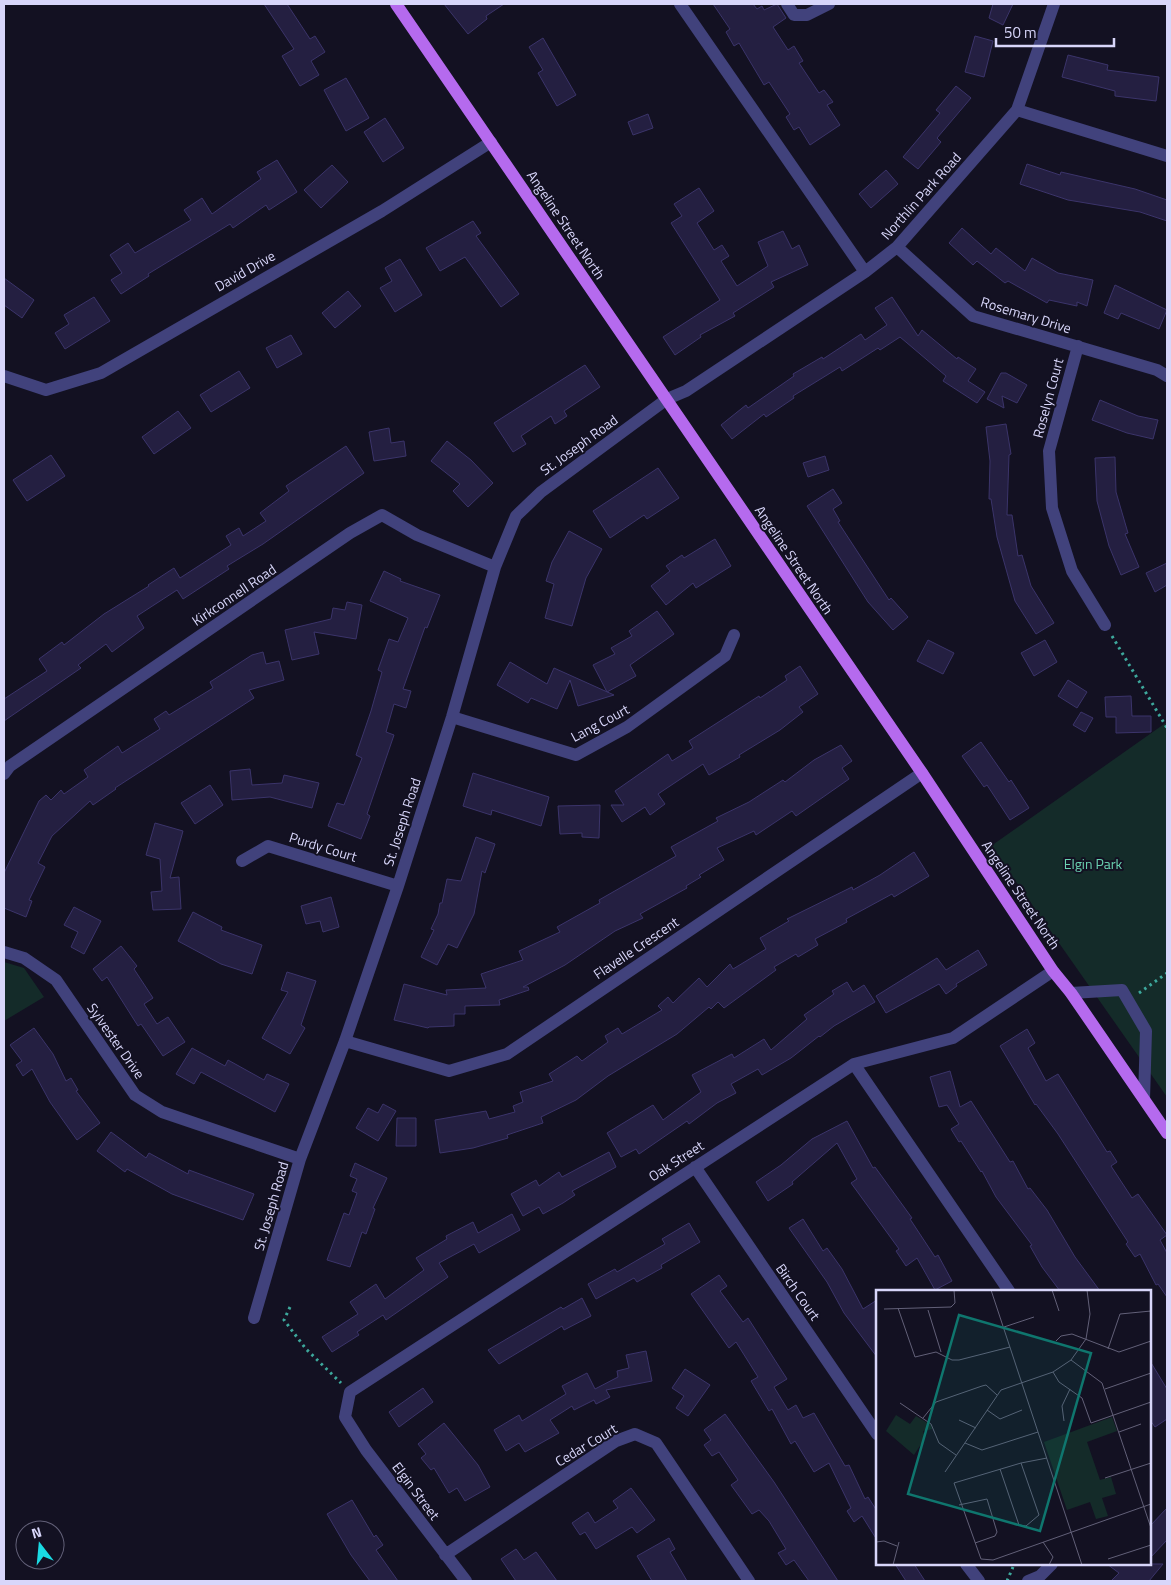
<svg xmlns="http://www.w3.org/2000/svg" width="1171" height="1585" font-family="'Titillium Web',sans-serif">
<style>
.green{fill:#142b29}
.building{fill:#241f41;stroke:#3b346a}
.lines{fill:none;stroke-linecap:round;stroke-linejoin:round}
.path{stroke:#3da89c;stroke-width:3;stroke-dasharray:2.5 4;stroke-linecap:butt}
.minor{stroke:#41427c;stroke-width:12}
.major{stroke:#b56aee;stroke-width:12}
.labels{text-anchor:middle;stroke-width:4;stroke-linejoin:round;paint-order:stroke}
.street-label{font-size:14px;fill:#d8d6fa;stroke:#131122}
.park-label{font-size:14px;fill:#6bd2b2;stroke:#131122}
.inset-road{fill:none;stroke:#626078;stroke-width:1}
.view{fill:#0f766e;fill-opacity:0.15;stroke:#0f766e;stroke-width:2.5}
.inset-edge{fill:none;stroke:#d8d6fa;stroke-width:2.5}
</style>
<rect width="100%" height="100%" fill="#131122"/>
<path class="green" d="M1167 722V1097L991 846Z
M4 962 24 968 44 997 4 1021Z"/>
<path class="building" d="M264 4H287L310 39 315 36 325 52 311 61 319 75 300 86 282 56 294 49Z
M444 4H504L486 16 487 19 468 34Z
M713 4H753L757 9 762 6 764 10 777 4 786 18 773 27 788 50 794 46 803 61 799 63 819 93 824 90 833 102 827 105 840 125 810 145 799 127 794 130 786 117 790 114 769 82 764 85 739 43 734 46 726 32 730 29Z
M993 4H1013L1003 25 989 18Z
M975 36 993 41 984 77 965 72Z
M543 38 576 95 557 106 538 73 543 70 529 47Z
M1068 55 1108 65 1107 70 1159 77 1156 101 1115 96V91L1062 77Z
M346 78 369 118 346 131 324 90Z
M956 86 971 98 937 138 941 142 918 169 903 157 940 113 936 110Z
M648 114 653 128 633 135 628 122Z
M385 118 404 148 383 162 364 132Z
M277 160 297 192 269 210 266 205 233 228 230 224 148 274 149 276 121 294 111 280 122 273 110 255 128 243 135 253 191 220 184 210 202 198 212 214 261 179 257 172Z
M1027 164 1060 175 1061 172 1135 189 1167 200V221L1140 212 1068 200 1020 184Z
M332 165 348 182 321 208 304 190Z
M886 170 898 184 871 208 859 194Z
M699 188 714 211 697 223 714 250 722 245 729 256 721 261 737 286 768 266 758 242 783 231 792 249 799 245 808 265 771 282 774 287 733 313 735 316 700 335 701 337 675 355 663 337 720 300 671 223 682 216 674 204Z
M473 221 481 233 476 236 519 294 501 307 465 257 440 271 426 248Z
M962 228 991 254 996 248 1025 271 1032 258 1058 273 1093 280 1087 306 1077 302V306L1049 300 1047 303 1008 281 1005 283 977 261 973 265 949 243Z
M400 259 422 295 395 312 380 288 392 281 385 268Z
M4 278 34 300 22 318 4 305Z
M1115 285 1167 310 1159 329 1121 313 1118 319 1104 313Z
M348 291 361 306 335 328 322 313Z
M94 297 110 321 65 349 55 333 69 324 64 315Z
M892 297 918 336 922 330 957 359 958 357 976 369 968 381 985 392 977 403 943 381 946 376 900 337 880 350 878 348 842 371 840 367 793 396 794 398 766 417 764 414 732 439 721 425 746 405 748 408 794 376 793 374 822 357 823 359 861 334 865 340 887 325 875 308Z
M291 335 302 354 277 368 266 348Z
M585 365 600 387 564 411 567 416 555 424 551 416 521 436 526 444 513 452 494 423Z
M239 371 250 388 211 412 200 395Z
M1001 373H1006L1027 385 1017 403 1002 396 1004 408 987 399Z
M1100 400 1138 416 1158 420 1153 439 1127 433 1092 420Z
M178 411 191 428 154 454 142 437Z
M1006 424 1011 454 1009 455 1007 515H1012L1018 556 1022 555 1031 586 1054 623 1036 634 1015 601 997 537 991 499H989L990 461 986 427Z
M389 428 391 443 404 441 406 456 374 461 369 432Z
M447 441 471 460 493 483 468 507 453 491 460 484 431 461Z
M346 446 364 473 263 544 227 566 229 569 183 599 177 590 137 616 144 628 112 652 106 644 78 665 81 668 4 721V699L47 671 39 659 62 642 64 645 104 614 149 586 148 585 174 568 180 578 231 545 226 536 239 528 243 536 266 521 260 513 289 491 286 486Z
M51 455 65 476 27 501 13 480Z
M825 456 829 470 808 477 803 463Z
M1115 457 1116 492 1128 533 1125 534 1139 567 1121 575 1109 546 1097 501 1095 458Z
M658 468 679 498 647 519 644 515 610 538 593 511Z
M833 489 842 503 833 509 840 521 838 522 889 600 891 598 908 617 893 630 868 602 807 506Z
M569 531 602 549 586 578 572 626 545 618 554 584 546 581 552 562Z
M715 539 731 566 696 588 693 583 666 605 651 586 670 571 666 566 682 555 684 558Z
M1167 563V585L1155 592 1146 573Z
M384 571 401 579 400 581 440 595 427 628 425 627 403 689 411 691 406 708 394 704 386 732 394 735 367 814 370 816 361 839 328 826 337 803 344 805 362 758 356 755 371 711 382 672 378 670 389 639 398 642 408 618 370 601Z
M347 602 362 605 356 639 314 632 319 654 292 660 285 630 331 619 333 608 345 610Z
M657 611 674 634 630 665 636 676 607 692 593 665 615 654 611 648 632 636 629 631Z
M928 640 954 653 943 674 917 661Z
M1045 640 1057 662 1034 676 1021 653Z
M263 652 266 664 279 661 284 680 249 690 254 698 115 788 116 789 93 805 90 801 52 836 38 863 45 867 29 900 32 901 26 917 4 908V873L39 801 46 795 51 800 61 790 64 794 88 777 84 770 118 746 122 753 160 729 154 719 166 711 169 715 213 688 210 682 252 655Z
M510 662 547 684 554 668 614 695 578 706 570 680 557 709 531 698 528 703 497 685Z
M800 666 818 694 799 707 803 712 780 730 739 755 740 757 709 775 703 764 658 794 665 804 650 815 645 807 622 822 611 805H624L615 791 668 754 672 761 693 748 689 741 759 696 760 698 787 680 785 676Z
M1068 680 1087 692 1077 708 1058 696Z
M1131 696 1132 716H1151V732L1116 733V717H1106L1105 697Z
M1081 712 1093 718 1085 732 1073 725Z
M981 742 1009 782 1011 780 1029 808 1010 820 987 785 984 787 962 756Z
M841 745 852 761 842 768 849 779 796 816 792 811 756 835 754 831 717 848 724 860 699 875 701 877 686 886 687 888 640 914 643 918 615 931 565 965 523 987H528L529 990 499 1000 500 1005 465 1006V1014H454V1026L429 1027 428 1028 394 1020 404 984 447 995 446 990 486 988 481 974 523 960 519 951 560 932 557 927 600 903 599 900 676 856 671 847 718 821 716 818 749 802 783 780 785 782 814 760Z
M250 769 252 785 282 783 284 775 319 783 312 808 270 797 232 800 230 771Z
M473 773 549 797 541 826 492 810 491 815 463 806Z
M210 785 223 805 195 824 181 803Z
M600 805 599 838 582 837V833L560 834 558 806Z
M155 823 183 831 170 878 179 877 181 909 153 910 151 892 162 891 160 859 146 855Z
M476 837 495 844 485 873 482 871 474 914 457 948 448 944 437 965 421 957 434 930 431 929 438 914 440 903H442L447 879 461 881Z
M914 852 929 876 894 897 892 894 846 919 847 922 815 939 818 945 798 957 796 954 774 967 776 970 724 1008 718 1002 711 1009 709 1007 677 1034 608 1076 576 1100 541 1117 543 1123 507 1135 508 1138 473 1148 440 1153 435 1120 486 1111 489 1119 515 1112 513 1106 523 1102 520 1092 553 1081 549 1074 577 1056 582 1061 608 1042 605 1036 618 1028 622 1034 662 1010 658 1006 668 997 673 1003 699 978 707 987 730 964 733 969 766 949 760 938 789 921 787 919 852 887 853 890 880 875Z
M331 897 339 927 323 932 320 921 306 924 301 906Z
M74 907 101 921 84 954 71 947 78 932 64 925Z
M193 912 222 927 221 930 262 945 252 974 221 964 178 941Z
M121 946 137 966 134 969 153 998 144 1004 157 1024 168 1017 185 1042 163 1056 141 1024 138 1026 107 977 102 981 93 969Z
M978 950 987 965 956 984 957 986 946 994 939 984 886 1013 876 996 937 958 946 970Z
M287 972 316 981 301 1025 305 1028 290 1054 262 1038 288 992 281 990Z
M847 982 853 992 864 985 875 1002 834 1026 820 1037 819 1036 791 1058 762 1075 758 1069 731 1084 736 1093 717 1103 689 1124 687 1121 639 1154 636 1149 621 1157 607 1133 653 1105 663 1120 701 1092 692 1075 732 1054 734 1058 764 1039 771 1050 807 1019 804 1015 834 994 832 991Z
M34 1028 53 1054 66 1081 71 1078 78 1090 76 1091 100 1123 77 1140 50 1102 32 1069 23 1076 16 1065 22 1061 10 1045Z
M1027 1029 1035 1043 1028 1048 1046 1081 1058 1074 1107 1152 1110 1151 1117 1162 1111 1166 1132 1198 1138 1194 1167 1235 1160 1240 1167 1253V1297L1158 1284 1156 1285 1140 1254 1135 1257 1126 1244 1128 1242 1058 1134 1036 1104 1035 1105 1000 1046Z
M192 1048 225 1066 228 1060 264 1080 267 1074 289 1084 275 1112 201 1072 194 1084 176 1074Z
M950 1071 960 1107 971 1101 1010 1162 1013 1161 1028 1189 1030 1188 1047 1210 1075 1257 1100 1291H1060L1042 1267 1030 1246 1032 1245 996 1197 982 1171 981 1172 961 1141 959 1142 951 1129 959 1124 947 1105 939 1107 930 1077Z
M383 1104 396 1111 378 1141 356 1128 368 1108 378 1113Z
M397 1118H416V1146H396Z
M847 1121 873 1168 875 1167 912 1218 910 1219 935 1257 938 1255 952 1281 935 1290 917 1258 906 1266 896 1251 899 1249 851 1183 857 1179 837 1143 792 1182 793 1184 768 1201 756 1182 781 1165 812 1139Z
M111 1132 146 1158 149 1153 188 1174 189 1170 254 1194 243 1220 172 1194 127 1169 125 1172 97 1151Z
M609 1152 616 1167 572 1191 575 1195 563 1203 543 1214 539 1207 523 1216 511 1194 536 1180 539 1186 559 1172 562 1177Z
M355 1163 387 1178 373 1208 375 1209 366 1234 362 1232 350 1267 327 1260 344 1213 349 1215 357 1193 352 1191 357 1179 350 1176Z
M512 1214 520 1230 479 1253 474 1244 439 1263 448 1277 386 1320 383 1315 357 1332 359 1335 332 1352 322 1337 358 1314 350 1302 376 1284 385 1299 424 1270 416 1258 447 1239 446 1236 473 1222 478 1233Z
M803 1219 823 1251 827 1248 842 1269 863 1309 877 1300V1357L844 1313 827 1282 789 1228Z
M689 1223 700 1242 661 1265 662 1268 637 1282 634 1278 596 1299 588 1284 615 1269 617 1272 665 1244 662 1239Z
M719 1275 727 1286 720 1291 743 1322 748 1318 787 1379 774 1387 788 1410 796 1405 803 1418 814 1413 845 1466 849 1465 865 1499 868 1497 877 1511V1540L862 1516 854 1522 847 1511 851 1508 829 1463 814 1472 795 1441 791 1444 772 1409 769 1411 751 1381 758 1377 736 1342 729 1348 691 1294Z
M582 1298 591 1316 564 1330 562 1326 499 1364 488 1350 561 1307 563 1309Z
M646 1351 652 1381 606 1390 610 1397 596 1404 594 1400 574 1410 572 1406 550 1420 559 1433 525 1452 519 1443 506 1451 494 1430 519 1415 522 1421 566 1394 562 1386 587 1373 595 1389 618 1377 617 1371 629 1368 626 1355Z
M1150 1361 1167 1389V1419L1155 1427 1150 1420Z
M685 1369 710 1385 688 1416 676 1408 684 1396 672 1388Z
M423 1388 433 1402 399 1427 389 1412Z
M725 1414 774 1482 838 1581H809L794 1560 786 1565 778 1553 786 1549 769 1521 759 1510 752 1514 731 1485 738 1480 719 1452 712 1456 704 1445 711 1440 704 1430Z
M444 1423 478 1465 490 1487 465 1501 457 1488 449 1493 434 1468 431 1470 421 1458 426 1454 418 1444Z
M631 1488 655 1520 637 1533 632 1527 596 1549 585 1532 580 1535 572 1523 588 1512 595 1523 618 1508 613 1501Z
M352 1500 374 1537 376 1535 383 1545 376 1550 398 1581H370L351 1555 327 1514Z
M1167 1508V1540L1150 1558V1526Z
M669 1538 675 1549 670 1552 687 1581H652L637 1556Z
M516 1549 524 1560 536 1552 557 1581H516L501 1559Z
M895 1564H914L925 1581H906Z
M1107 1564H1163L1149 1581H1111L1119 1573Z"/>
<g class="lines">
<path class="path" d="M1112 636 1167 728
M1139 993 1167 973
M290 1307 284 1320 306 1349 341 1383
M1007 1581 1013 1567"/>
<path class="minor" d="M680 4 865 272
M787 4 794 15H807L829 4
M1017 110 1167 156
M897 247 973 316 1157 370 1167 376
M1078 346 1049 451 1052 508 1072 571 1105 625
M4 376 46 390 101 373 382 211 491 142
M452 717 576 755 627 727 725 656 734 635
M4 774 10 766 350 533 382 515 417 535 495 567
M242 861 268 846 398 886
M4 952 24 958 56 980 135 1095 162 1112 300 1159
M1071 993 1122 990 1146 1031 1144 1099
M345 1041 449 1071 507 1054 922 773
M854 1064 1009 1291
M695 1167 877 1434
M254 1318 300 1159 345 1041 398 886 452 717 495 567 516 516 541 492 667 399 686 391 865 272 897 247 1017 110 1054 4
M445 1555 616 1441 635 1434 656 1443 749 1581
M966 1564 979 1581
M466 1581 366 1450 345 1417 350 1392 854 1064 953 1038 1053 971
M1028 1581 1040 1576 1052 1564"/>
<path class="major" d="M396 4 922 773 1053 971 1071 993 1167 1133"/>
</g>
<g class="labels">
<g class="street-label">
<text transform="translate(921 196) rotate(-48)" y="5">Northlin Park Road</text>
<text transform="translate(566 225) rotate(56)" y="5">Angeline Street North</text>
<text transform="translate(245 271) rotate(-30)" y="5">David Drive</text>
<text transform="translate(1026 315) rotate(17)" y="5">Rosemary Drive</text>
<text transform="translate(1048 398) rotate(-75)" y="5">Roselyn Court</text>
<text transform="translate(579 445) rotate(-36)" y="5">St. Joseph Road</text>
<text transform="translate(794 560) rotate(56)" y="5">Angeline Street North</text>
<text transform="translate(234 595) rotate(-34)" y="5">Kirkconnell Road</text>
<text transform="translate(600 723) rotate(-28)" y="5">Lang Court</text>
<text transform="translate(402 822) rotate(-72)" y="5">St. Joseph Road</text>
<text transform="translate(323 847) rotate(17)" y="5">Purdy Court</text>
<text transform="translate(1021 895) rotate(56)" y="5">Angeline Street North</text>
<text transform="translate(636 948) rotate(-34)" y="5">Flavelle Crescent</text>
<text transform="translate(116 1041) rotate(55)" y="5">Sylvester Drive</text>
<text transform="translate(676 1161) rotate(-33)" y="5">Oak Street</text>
<text transform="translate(271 1206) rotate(-74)" y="5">St. Joseph Road</text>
<text transform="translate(798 1292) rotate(55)" y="5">Birch Court</text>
<text transform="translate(586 1445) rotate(-31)" y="5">Cedar Court</text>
<text transform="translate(416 1491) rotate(53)" y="5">Elgin Street</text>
</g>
<g class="park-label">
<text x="1093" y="869">Elgin Park</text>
</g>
</g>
<g transform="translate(876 1290)">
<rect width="275" height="275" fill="#131122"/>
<path d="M20 125 34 134 40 126 55 135 56 139 47 141 49 148 38 165 10 141ZM236 127 241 141 211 152 224 190 235 187 240 204 226 208 232 226 220 229 214 212 191 220 168 152Z" fill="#142b29"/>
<path class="inset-road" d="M115 0 206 275M176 0 183 21M22 18 39 67 60 62 76 70H83L134 57M8 19 75 17 79 13 78 0M52 20 65 62M128 37 158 27M180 51 185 46 196 44 243 62 275 51M232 59 244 24 275 21M195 70 226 93 275 238M177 82 183 92 206 108 215 133 275 112M229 99 275 83M24 113 55 134 63 153 80 165M111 120 124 129 146 120M47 128 60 112 106 96 110 95 121 105M83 130 100 138M188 131 186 116 194 99M243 142 265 134M89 153 106 160 162 142M171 168 145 173 78 193 105 269 117 270 275 214M124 179 143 235 150 236 163 225 145 173M69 182 125 100 177 82 195 70 210 49 214 24 211 0M229 188 275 173M83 215 111 209 121 242 119 246 99 253M0 252 8 251 21 256M167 252 177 267 173 275M232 269 275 255M17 275 23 252"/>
<path class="view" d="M83 25 215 63 164 241 32 204Z"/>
<rect width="275" height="275" class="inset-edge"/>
</g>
<rect width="1171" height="1585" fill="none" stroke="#d8d6fa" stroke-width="10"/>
<g transform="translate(40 1545) rotate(344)"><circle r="24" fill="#131122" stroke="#626078"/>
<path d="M0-4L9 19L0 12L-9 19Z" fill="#1adae3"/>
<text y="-8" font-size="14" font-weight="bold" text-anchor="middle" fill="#d8d6fa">N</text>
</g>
<path d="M996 38v8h118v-8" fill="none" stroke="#d8d6fa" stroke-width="2.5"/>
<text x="1004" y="38" font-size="15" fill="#d8d6fa" stroke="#131122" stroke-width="4" paint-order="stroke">50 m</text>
</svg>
